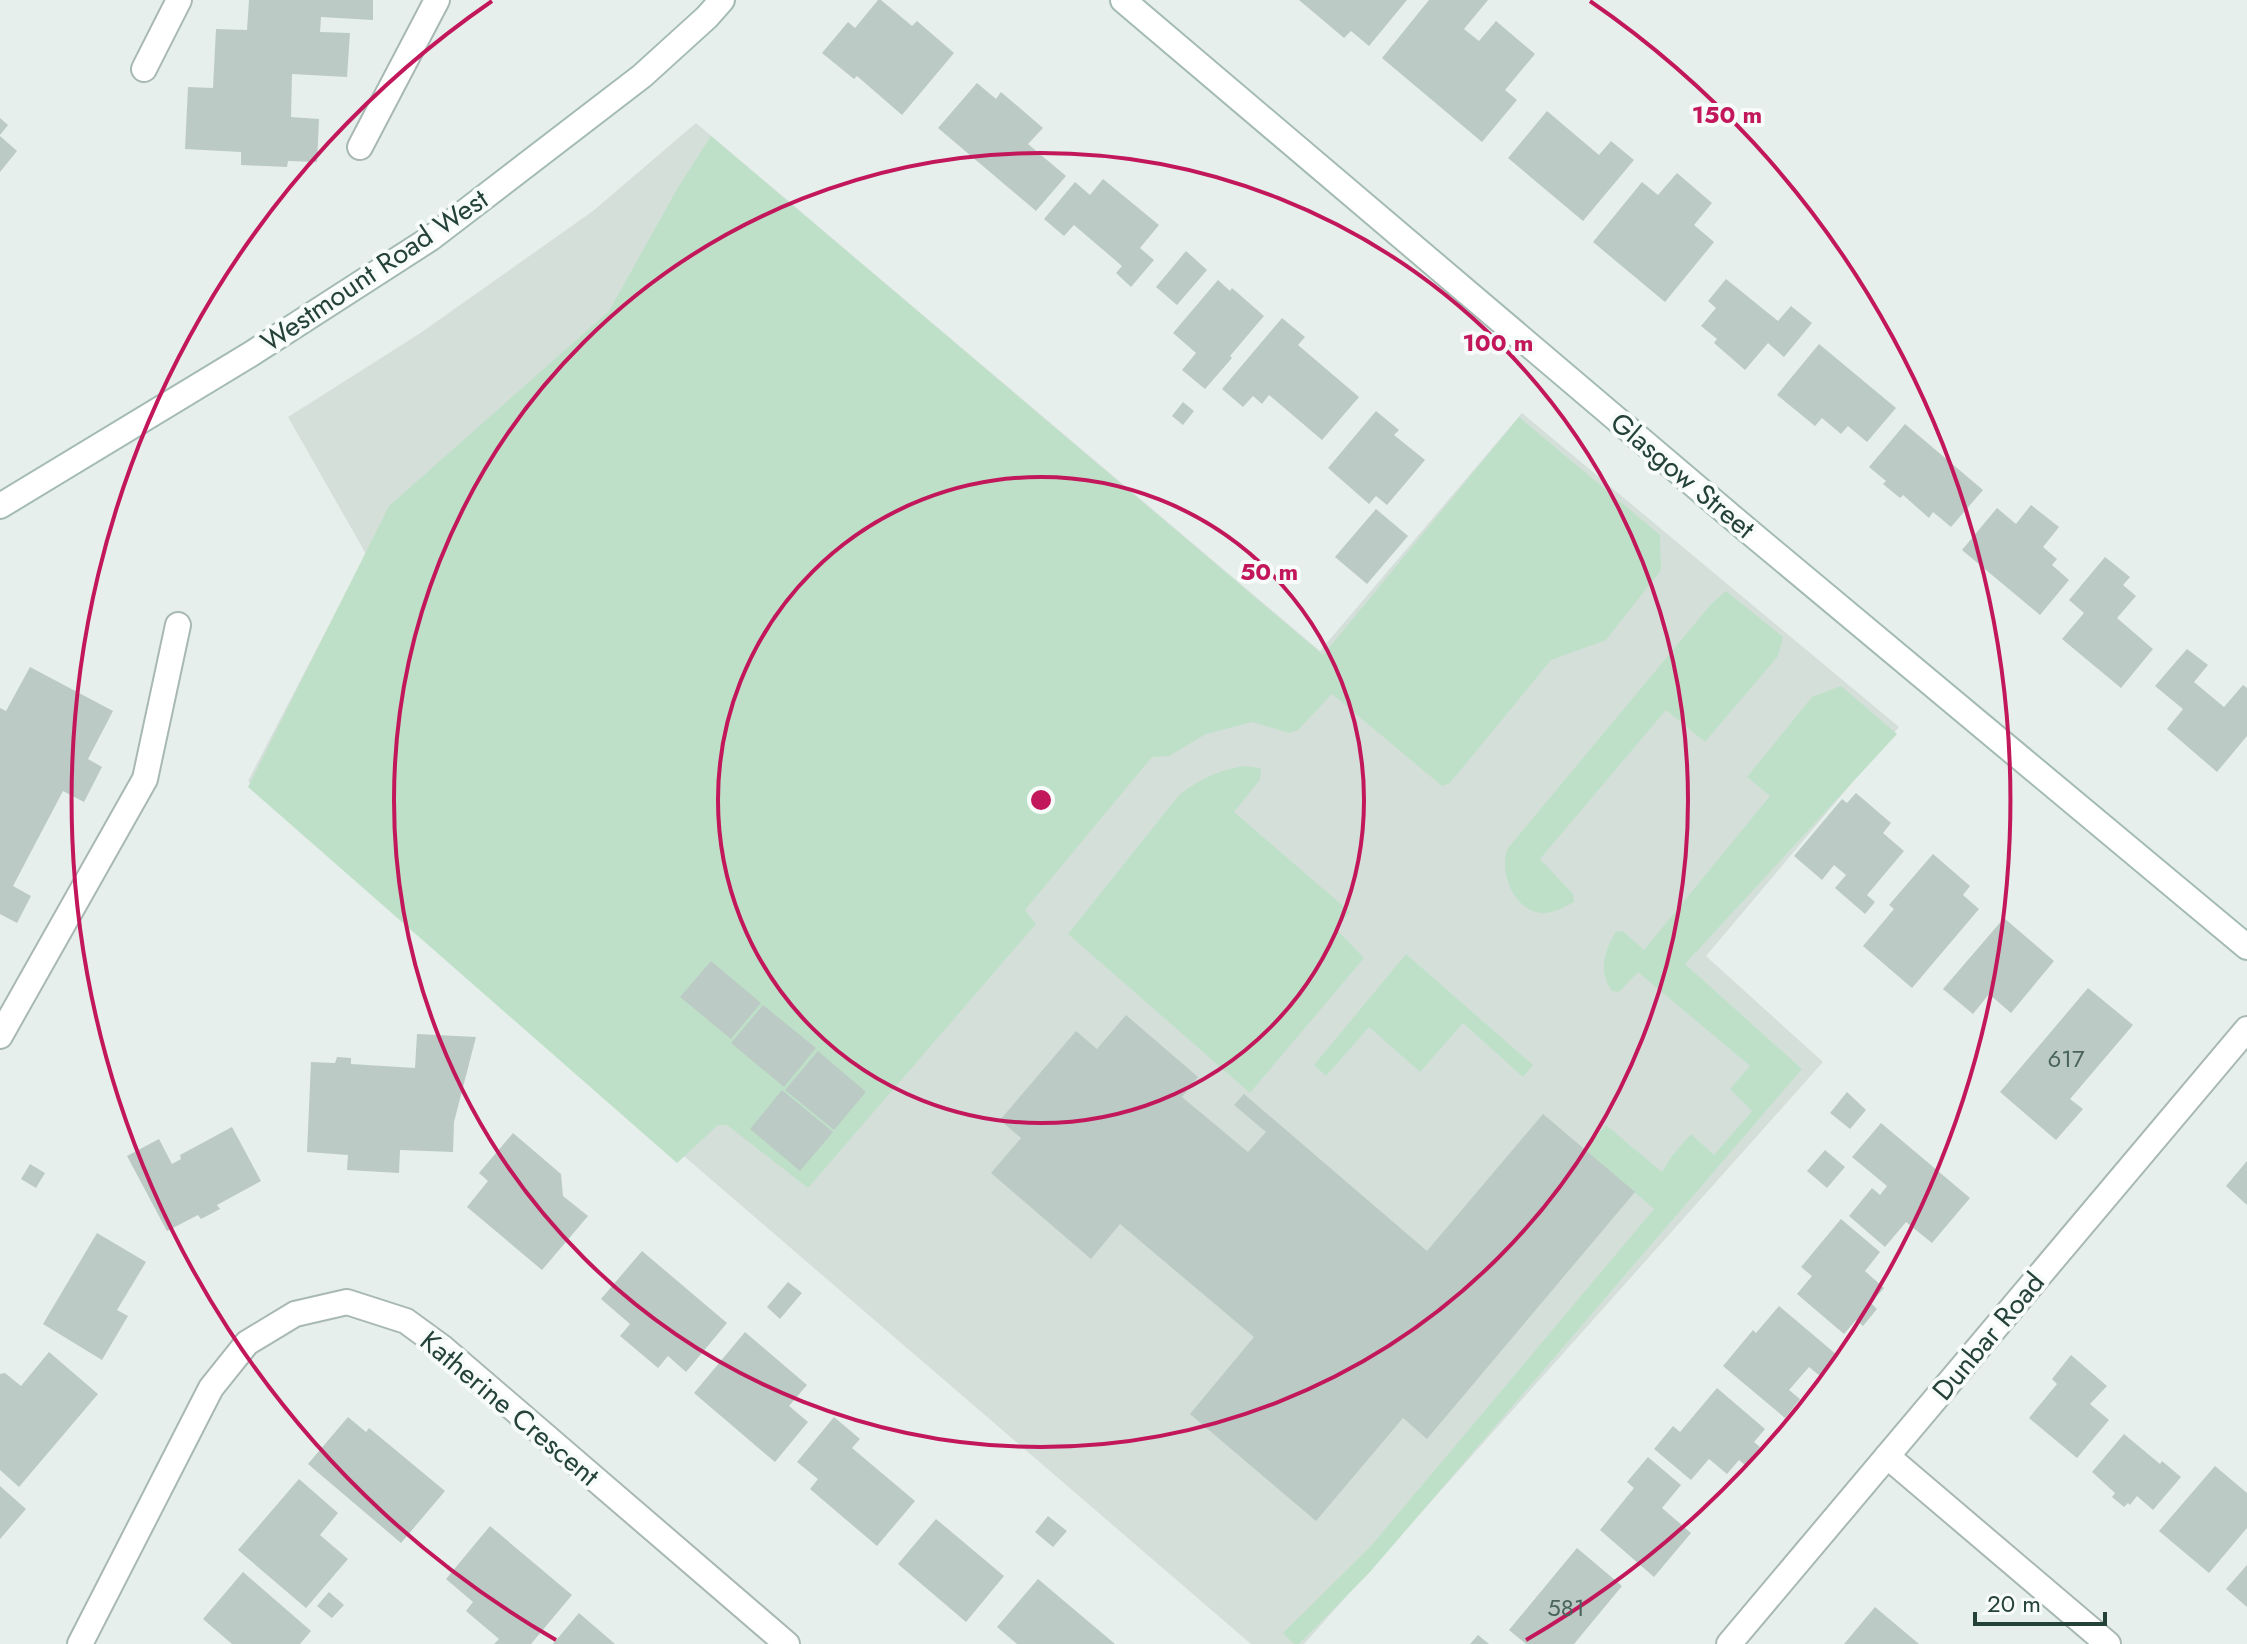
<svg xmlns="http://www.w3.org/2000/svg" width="2247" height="1644" font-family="Jost,sans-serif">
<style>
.built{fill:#d4dfda}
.green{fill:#bfe0c8}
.building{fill:#bbcac4}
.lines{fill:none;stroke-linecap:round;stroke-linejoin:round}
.lane-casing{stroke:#a8b8b2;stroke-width:28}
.street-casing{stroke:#a8b8b2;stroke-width:28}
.secondary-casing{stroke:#a4bbb3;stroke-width:28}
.lane{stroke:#fff;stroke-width:24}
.street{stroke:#fff;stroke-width:24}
.secondary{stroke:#fff;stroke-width:24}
.ring{fill:none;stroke:#c2185b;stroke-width:4}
.labels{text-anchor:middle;stroke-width:8;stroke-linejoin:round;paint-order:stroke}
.number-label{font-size:24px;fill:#4a645c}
.street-label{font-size:28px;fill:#24423a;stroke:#f7fbf9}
.centre{fill:#c2185b;stroke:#f7fbf9;stroke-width:4}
.ring-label{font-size:24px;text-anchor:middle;font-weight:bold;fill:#c2185b;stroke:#f7fbf9;stroke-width:8;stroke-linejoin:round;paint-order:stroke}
</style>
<rect width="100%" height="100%" fill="#e6efeb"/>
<path class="built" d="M696 123 1320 651 1522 413 1899 727 1706 956 1823 1062 1304 1644H1251L248 781 366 554 288 417 419 334 593 211Z"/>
<path class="green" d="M711 136 1323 655 1519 417 1660 535 1661 570 1606 640 1551 660 1450 783 1442 786 1332 694 1298 730 1289 733 1252 722 1206 734 1169 756 1152 757 1025 910 1036 924 808 1188 727 1125H718L677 1163 248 787 389 506 609 311 677 189Z
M1726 591 1783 637 1778 656 1705 742 1666 710 1540 859 1573 894 1574 902C1565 907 1554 913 1544 913 1514 913 1498 872 1508 848L1712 603Z
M1841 686 1897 734 1685 964 1802 1069 1370 1572 1299 1644H1294L1283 1633 1371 1546 1654 1209 1585 1150 1606 1125 1662 1172 1672 1156 1691 1134 1714 1155 1752 1111 1730 1089 1750 1066 1638 972 1619 992 1612 991C1598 972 1604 950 1616 932L1623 931 1644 950 1770 796 1747 777 1812 697Z
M1244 766 1261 768 1260 780 1234 812 1350 912 1336 929 1364 958 1250 1093 1068 934 1179 795C1202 778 1217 771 1244 766Z
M1406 954 1533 1065 1523 1077 1463 1023 1420 1072 1369 1027 1326 1076 1314 1065Z"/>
<path class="building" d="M249 0H373V20L321 17 320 32 350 33 347 77 292 74 291 117 319 119 317 162 288 161 287 167 241 165V152L185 149 188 87 213 88 216 29 247 30Z
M878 0H881L912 26 917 21 954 53 902 115 857 76 854 79 822 53 848 22 855 28Z
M1299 0H1407L1369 46 1351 31 1344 38Z
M1429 0H1488L1464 29 1479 41 1496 21 1535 54 1505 90 1517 100 1482 142 1382 58Z
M977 83 996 99 1001 92 1043 128 1028 144 1066 176 1036 211 938 128Z
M1547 111 1599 155 1611 141 1634 160 1583 221 1508 158Z
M0 118 8 125 0 135Z
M0 136 17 151 0 172Z
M1677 173 1712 203 1694 225 1714 242 1665 302 1593 242 1642 182 1658 195Z
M1103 179 1159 225 1140 248 1154 260 1131 287 1116 273 1122 266 1074 225 1064 236 1044 219 1075 182 1090 195Z
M1186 251 1207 270 1177 305 1156 287Z
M1726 279 1778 321 1791 306 1812 323 1784 357 1768 343 1745 370 1714 343 1717 339 1701 326 1716 308 1708 301Z
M1218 280 1230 291 1232 288 1264 316 1230 356 1232 358 1205 389 1182 370 1196 353 1173 333Z
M1282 318 1305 337 1298 345 1359 397 1322 440 1269 395 1262 404 1253 396 1243 407 1222 389Z
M1819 344 1896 408 1867 442 1848 426 1841 434 1822 418 1815 426 1777 395Z
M1183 402 1194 411 1183 425 1172 416Z
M1376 411 1399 430 1394 435 1425 460 1387 505 1376 496 1369 504 1328 468Z
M1905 424 1983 490 1951 527 1933 512 1929 518 1903 495 1900 498 1883 484 1886 481 1869 467Z
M2031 505 2059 527 2043 547 2057 559 2052 565 2069 580 2040 615 1962 550 1997 508 2016 524Z
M1376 509 1408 536 1367 584 1335 557Z
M2105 557 2130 577 2123 585 2136 596 2117 618 2153 649 2121 688 2062 639 2084 613 2069 600Z
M2187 649 2208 665 2194 682 2224 707 2243 685 2247 688V736L2217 772 2167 729 2183 709 2155 686Z
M30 667 113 711 88 759 102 767 84 802 63 791 13 886 31 896 17 923 0 914V708L6 711Z
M1856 793 1891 823 1883 833 1904 851 1867 895 1875 902 1865 914 1835 888 1846 875 1834 865 1822 880 1794 856 1842 799 1847 803Z
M1933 854 1970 886 1963 895 1979 909 1912 988 1863 946 1894 909 1889 905Z
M2004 918 2054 961 2011 1013 1989 994 1973 1014 1943 989Z
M711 961 761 1003 731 1039 680 997Z
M2088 988 2133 1025 2070 1099 2083 1109 2056 1140 2000 1092Z
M763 1005 816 1048 784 1087 731 1043Z
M1126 1015 1198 1077 1182 1097 1248 1152 1266 1132 1234 1105 1244 1094 1427 1251 1543 1114 1635 1192 1427 1439 1403 1418 1316 1521 1190 1414 1254 1337 1120 1224 1091 1259 991 1173 1021 1138 1000 1120 1076 1031 1097 1049Z
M417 1034 476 1037 454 1122 453 1152 400 1150 399 1173 347 1170 348 1155 307 1152 311 1062 335 1063 337 1057 351 1058V1064L415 1068Z
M818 1051 866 1092 834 1130 785 1090Z
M782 1090 833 1132 800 1171 750 1129Z
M1847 1092 1866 1110 1850 1129 1830 1113Z
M1881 1123 1970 1198 1932 1243 1906 1222 1885 1247 1849 1216 1872 1188 1880 1195 1887 1186 1852 1157Z
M232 1127 261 1181 217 1205 220 1209 201 1219 198 1215 167 1231 127 1156 159 1139 172 1164 181 1159 180 1155Z
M513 1133 561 1174 563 1196 588 1216 542 1270 467 1207 488 1181 479 1173Z
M1825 1150 1845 1167 1827 1188 1807 1171Z
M2247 1161V1205L2226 1186Z
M30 1164 45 1173 36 1188 21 1179Z
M1841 1219 1880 1252 1865 1271 1884 1288 1871 1303 1877 1309 1863 1326 1856 1320 1844 1334 1797 1294 1812 1276 1801 1267Z
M97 1233 146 1262 117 1310 128 1316 102 1360 43 1324Z
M642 1251 727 1323 686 1372 668 1356 658 1368 620 1336 630 1324 601 1299Z
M788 1282 802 1293 780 1319 767 1307Z
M1779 1306 1837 1355 1820 1376 1809 1367 1789 1390 1800 1399 1785 1418 1723 1366 1753 1330 1756 1333Z
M745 1332 807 1385 789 1406 808 1422 775 1462 694 1393Z
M49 1352 98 1394 19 1487 0 1470V1374L5 1373 21 1386Z
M2071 1355 2107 1386 2090 1404 2109 1420 2077 1458 2029 1418 2057 1384 2052 1379Z
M1717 1388 1765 1429 1754 1442 1760 1447 1745 1465 1739 1460 1727 1474 1709 1459 1691 1480 1654 1449 1673 1426 1680 1432Z
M348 1417 366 1432 369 1428 445 1491 401 1543 308 1464Z
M834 1417 860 1439 852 1448 915 1501 877 1546 810 1489 818 1479 797 1462Z
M2124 1434 2160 1464 2162 1461 2181 1477 2153 1510 2137 1496 2130 1505 2128 1503 2124 1507 2112 1497 2115 1493 2092 1472Z
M1648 1457 1681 1485 1662 1508 1691 1533 1654 1577 1600 1530 1634 1488 1627 1482Z
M2215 1466 2247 1493V1528L2209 1573 2159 1531Z
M299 1479 338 1513 320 1535 348 1559 306 1608 238 1550Z
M0 1486 26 1509 0 1539Z
M1048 1516 1067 1531 1053 1547 1035 1532Z
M936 1519 1004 1576 966 1622 898 1564Z
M490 1526 572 1595 531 1644H494L499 1639 466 1611 473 1602 446 1579Z
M1577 1548 1622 1586 1574 1644H1526L1509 1630Z
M2247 1565V1607L2226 1589Z
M243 1572 311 1631 300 1644H232L203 1619Z
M1038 1579 1115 1644H1017L997 1627Z
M329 1592 344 1605 332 1618 317 1606Z
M1875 1607 1919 1644H1844Z
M579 1613 615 1644H553Z
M1478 1635 1489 1644H1470Z"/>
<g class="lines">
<defs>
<path id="lane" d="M360 147 437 0
M0 1036 145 779 178 625"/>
<path id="street" d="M144 69 179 0
M1887 1456 2108 1644
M80 1644 211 1388 247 1343 295 1314 347 1302 406 1321 443 1348 787 1644
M1729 1644 2247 1029"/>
<path id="secondary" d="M1123 0 1746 529 2247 947
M0 506 251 354 431 238 642 76 707 17 722 0"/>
</defs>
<use href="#lane" class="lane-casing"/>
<use href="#street" class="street-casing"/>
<use href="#secondary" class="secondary-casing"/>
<use href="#lane" class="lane"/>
<use href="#street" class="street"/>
<use href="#secondary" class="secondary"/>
</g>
<g class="ring">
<circle cx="1041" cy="800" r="323"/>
<circle cx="1041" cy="800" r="647"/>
<path d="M556 1640A970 970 0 0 1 492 1M1590 1A970 970 0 0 1 1526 1640"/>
</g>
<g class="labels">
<g class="number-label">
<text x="2066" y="1067">617</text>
<text x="1566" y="1616">581</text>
</g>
<g class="street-label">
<text transform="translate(374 270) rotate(-34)" y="10">Westmount Road West</text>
<text transform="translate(1683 475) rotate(40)" y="10">Glasgow Street</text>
<text transform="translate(1988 1336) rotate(-50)" y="10">Dunbar Road</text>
<text transform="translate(510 1408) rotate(40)" y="10">Katherine Crescent</text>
</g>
</g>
<circle cx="1041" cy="800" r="12" class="centre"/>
<g class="ring-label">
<text x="1727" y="123">150 m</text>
<text x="1498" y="351">100 m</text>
<text x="1269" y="580">50 m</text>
</g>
<path d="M1975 1612v12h130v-12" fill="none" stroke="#24423a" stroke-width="4"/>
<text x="1987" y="1612" font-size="24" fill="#24423a" stroke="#f7fbf9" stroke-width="6" paint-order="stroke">20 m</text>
</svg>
